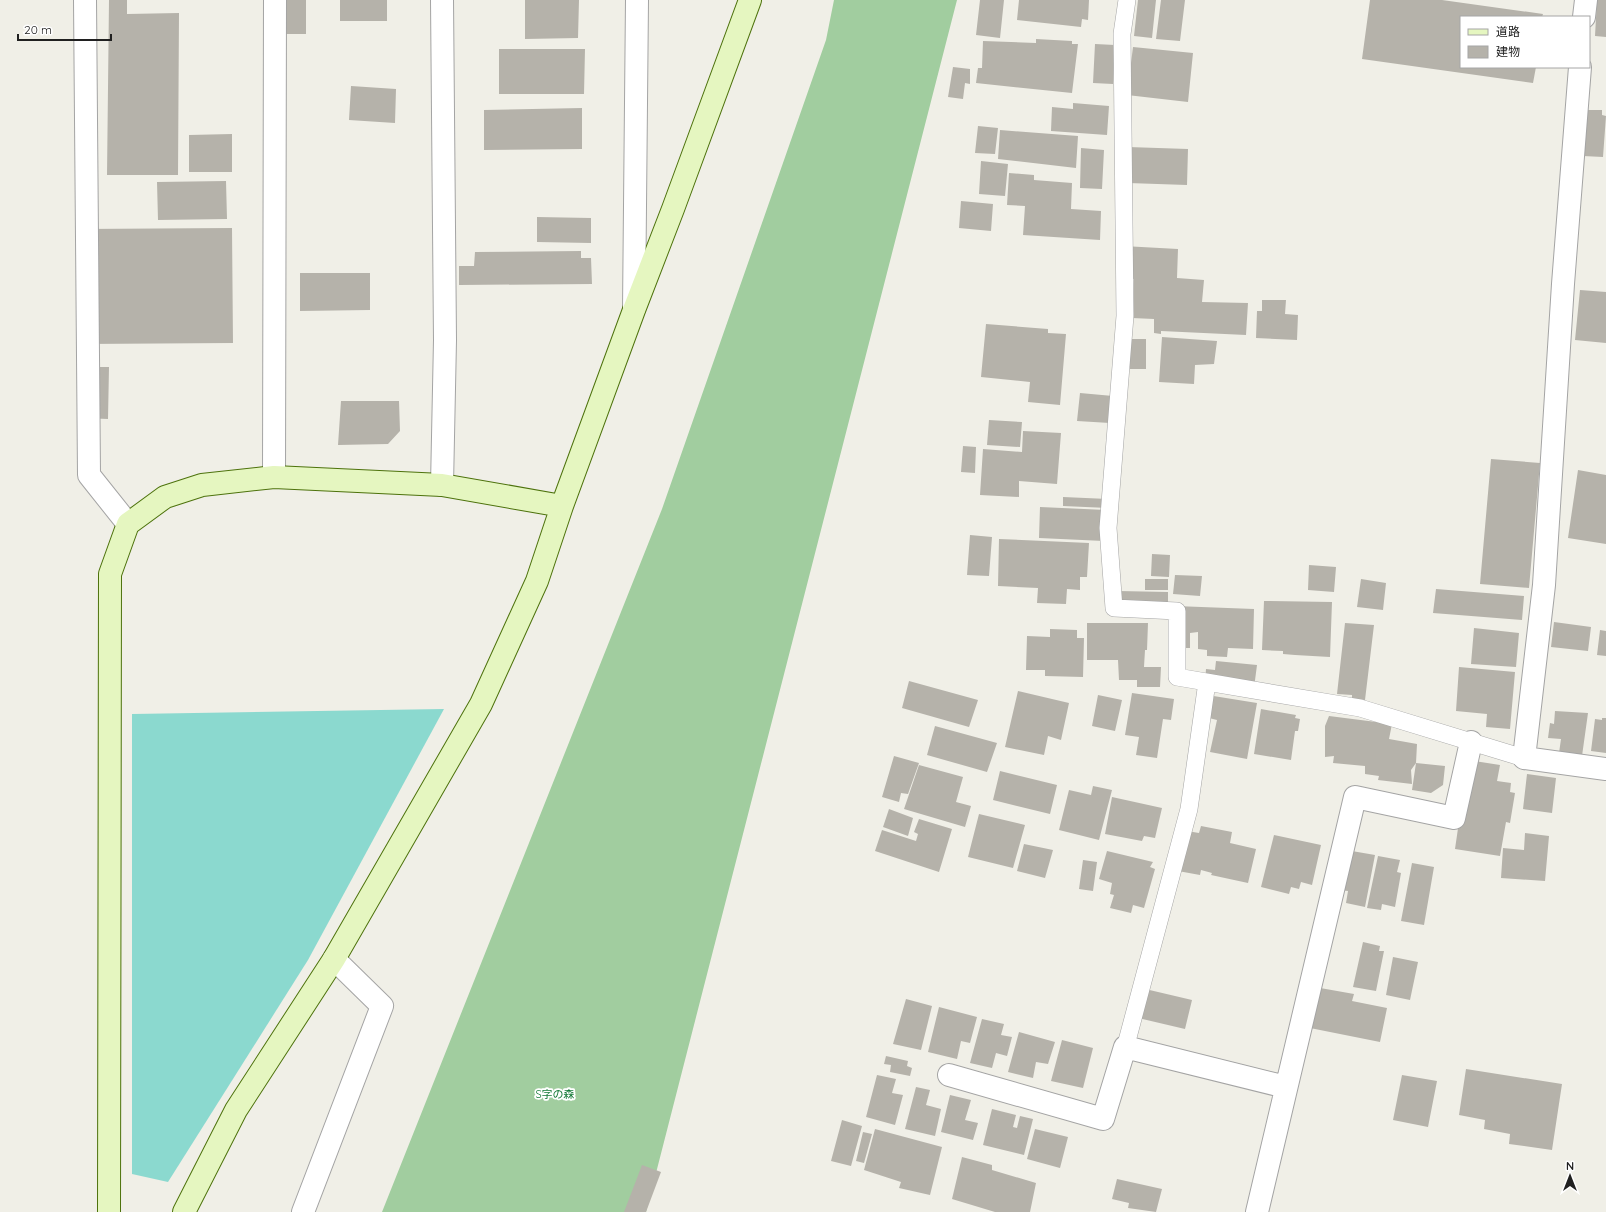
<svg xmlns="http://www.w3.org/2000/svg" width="1606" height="1212" font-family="Quicksand,'Noto Sans JP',sans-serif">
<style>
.forest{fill:#a1cd9f}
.pitch{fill:#8bd9cf}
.building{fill:#b5b2aa}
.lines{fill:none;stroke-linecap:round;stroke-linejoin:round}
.lane-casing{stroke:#a4a4a4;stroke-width:18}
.street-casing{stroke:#a4a4a4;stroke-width:24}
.secondary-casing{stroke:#4d720c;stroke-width:24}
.lane{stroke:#fff;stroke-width:17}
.street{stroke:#fff;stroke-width:22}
.secondary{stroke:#e5f6c0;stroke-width:22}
.labels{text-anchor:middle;stroke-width:3.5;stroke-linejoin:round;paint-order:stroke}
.park-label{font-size:11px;fill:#137936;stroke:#fff}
</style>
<rect width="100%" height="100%" fill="#f0efe7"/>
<path class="forest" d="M834 0H957L646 1212H382L662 509 826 40Z"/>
<path class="pitch" d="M444 709 308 960 168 1182 132 1174V714Z"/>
<path class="building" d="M109 0H127V14L179 13 178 175H107Z
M282 0H306V34H282Z
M340 0H387V21H340Z
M525 0H579L578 38 525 39Z
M980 0H1004L1000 38 976 35Z
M1019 0H1089L1088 20 1082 19 1081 27 1017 20Z
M1138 0H1156L1152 38 1134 36Z
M1161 0H1185L1180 41 1156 39Z
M1370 0H1442L1543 14 1542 17H1461V67H1536L1533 83 1362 59Z
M1597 0H1606V37L1595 36Z
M1036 39 1072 41V44H1078L1072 93 976 83 978 68H982L983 41 1036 43Z
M1095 44 1115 45 1113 84 1093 83Z
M1133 47 1193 53 1188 102 1127 95Z
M499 49H585L584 94H499Z
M953 67 970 69V84L965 83 963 99 948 97Z
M351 86 396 89 395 123 349 120Z
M1073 103 1109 106 1107 135 1051 131 1052 107 1073 109Z
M582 108V149L484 150V110Z
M1586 110H1602V115L1606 116 1603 157 1583 156Z
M978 126 998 128 995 154 975 153Z
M1000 130 1078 136 1076 168 998 159Z
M232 134V172H189V135Z
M1128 147 1188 149 1187 185 1128 183Z
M1081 148 1104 150 1102 189 1080 188Z
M981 161 1008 164 1005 196 979 194Z
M1009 173 1034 175V180L1072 183 1071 209 1101 211 1100 240 1023 235 1025 206 1007 205Z
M226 181 227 219 158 220 157 182Z
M961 201 993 204 991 231 959 228Z
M537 217 591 218V243L537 242Z
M232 228 233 343 83 344 82 229Z
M1123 246 1178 249 1177 278 1204 280 1202 302 1248 303 1246 335 1161 331V334L1154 333V319L1132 318 1134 279 1121 278Z
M581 251V258H591L592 284 459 285V266H474L475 252Z
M300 273H370V310L300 311Z
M1580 290 1606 292V343L1575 340Z
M1262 300H1286L1285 314 1298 315 1297 340 1256 338 1257 311H1262Z
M986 324 1048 329V333L1066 334 1060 405 1028 402 1030 382 981 377Z
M1162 337 1217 341 1214 364 1195 365 1194 384 1159 382Z
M1130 339H1146V369H1130Z
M83 367H109L108 419 82 418Z
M1080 393 1113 396 1110 423 1077 421Z
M341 401H399L400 431 388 444 338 445Z
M989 420 1022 422 1020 447 987 445Z
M1023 431 1061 433 1057 484 1019 481V497L980 495 983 449 1022 452Z
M963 446 976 447 975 473 961 472Z
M1491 459 1540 463 1529 588 1480 584Z
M1578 470 1606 475V544L1568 538Z
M1063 497 1108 499V508L1063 506Z
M1040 507 1106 510 1104 541 1039 538Z
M970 535 992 537 989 576 967 575Z
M999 539 1089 543 1087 577H1080V590L1067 589 1066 604 1037 603 1038 588 998 586Z
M1152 554 1170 555 1169 577 1151 576Z
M1309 565 1336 567 1334 592 1308 590Z
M1175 575 1202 576 1200 596 1173 594Z
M1145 579H1168V590H1145Z
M1361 579 1386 583 1383 610 1357 607Z
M1436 589 1524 596 1522 620 1433 613Z
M1118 591 1168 592V612L1117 611Z
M1264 601 1332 602 1330 657 1295 655 1283 654V651L1262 650Z
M1175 606 1254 609 1253 649 1228 648 1227 657 1207 656V650L1198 649V632L1190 633V648H1174Z
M1554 622 1591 627 1588 651 1551 647Z
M1087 623H1148L1147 650H1145L1144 667H1161L1160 687H1137V680H1119L1118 660H1087Z
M1345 623 1374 625 1365 700 1352 699V695L1337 694Z
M1474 628 1519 633 1516 667 1471 664Z
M1050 629 1077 630V638H1084L1083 677 1045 676V670H1026L1027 636 1050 637Z
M1600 630 1606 631V656L1597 655Z
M1216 661 1257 665 1254 688 1205 683 1206 669 1215 670Z
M1459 667 1515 672 1510 729 1486 727 1487 714 1456 711Z
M909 681 978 700 969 727 902 708Z
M1018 691 1069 703 1061 740 1048 736 1044 755 1005 747Z
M1132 693 1174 699 1171 720 1163 719 1157 758 1136 755 1139 737 1125 735Z
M1201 694 1257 703 1247 759 1210 752 1217 720 1197 715Z
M1098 695 1122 700 1115 731 1092 726Z
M1261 709 1296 715 1295 718 1300 719 1298 731H1295L1291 760 1254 754Z
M1555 711 1588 713 1582 756 1559 753 1561 739 1548 738 1550 723 1554 724Z
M1329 716 1392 724 1389 739 1417 744 1416 763 1411 770 1412 784 1378 780 1379 776 1365 774V766L1333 763 1334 756 1325 757V726Z
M1602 718H1606V753L1591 751 1595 719 1602 720Z
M935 726 997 743 987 772 927 755Z
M894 756 919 763 908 794 901 793 899 802 882 797Z
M1468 760 1500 765 1497 781 1511 783 1510 792 1515 793 1510 823 1506 822 1500 856 1455 849Z
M1416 763 1445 766 1443 785 1431 793 1412 790Z
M919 765 963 777 956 802 971 806 965 827 904 809Z
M1000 771 1057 785 1050 814 993 800Z
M1527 774 1556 778 1552 813 1523 809Z
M1093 786 1112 790 1099 840 1059 830 1069 790 1091 795Z
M1112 797 1162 808 1155 838 1144 836 1142 841 1105 834Z
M889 809 913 818 908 836 883 827Z
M979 814 1025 825 1013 868 968 857Z
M919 819 952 829 939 872 875 851 882 830 916 841 918 834 914 832Z
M1201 826 1232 832 1230 843 1256 849 1248 883 1211 875 1212 873 1201 870 1200 875 1178 871 1187 831 1199 833Z
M1525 833 1549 836 1545 881 1501 878 1503 848 1524 850Z
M1274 835 1321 845 1312 885 1301 882 1299 889 1291 887 1289 894 1261 887Z
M1024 844 1053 850 1045 878 1017 871Z
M1346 850 1375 855 1365 907 1346 903 1348 891 1339 890Z
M1107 851 1153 862 1150 867 1155 869 1144 908 1133 905 1131 913 1110 908 1114 895 1110 894 1112 883 1099 879Z
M1378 856 1400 860 1397 872 1401 873 1395 907 1382 904 1381 910 1367 908Z
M1083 860 1097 862 1093 891 1079 889Z
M1412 863 1434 867 1424 925 1401 921Z
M1363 942 1380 946 1379 951H1384L1376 991 1353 987Z
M1393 957 1418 962 1410 1000 1386 995Z
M1309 986 1354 994 1352 1001 1387 1008 1380 1042 1305 1027Z
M1141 988 1192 1000 1185 1029 1134 1017Z
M906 999 932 1006 921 1050 893 1044Z
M939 1007 977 1017 970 1043 961 1041 957 1059 928 1052Z
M982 1019 1004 1024 1001 1035 1012 1037 1007 1056 996 1053 992 1068 970 1063Z
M1019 1032 1055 1042 1048 1064 1036 1062 1033 1078 1008 1072Z
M1062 1040 1093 1048 1083 1088 1051 1081Z
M886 1056 908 1061 907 1066 912 1068 910 1076 890 1072 891 1065 884 1064Z
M1466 1069 1562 1084 1552 1150 1509 1144 1510 1134 1484 1129 1485 1120 1459 1115Z
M877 1075 896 1079 892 1093 903 1095 895 1125 866 1117Z
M1402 1075 1437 1081 1428 1127 1393 1120Z
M916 1087 930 1090 926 1105 941 1109 935 1136 905 1129Z
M950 1095 971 1100 965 1120 978 1123 973 1140 941 1132Z
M992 1109 1016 1115 1013 1127 1017 1128 1020 1116 1033 1119 1024 1155 983 1145Z
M842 1120 862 1126 851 1166 831 1161Z
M875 1129 942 1147 930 1195 899 1188 901 1182 864 1170Z
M1035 1129 1068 1137 1060 1168 1027 1159Z
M863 1132 872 1134 864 1163 856 1161Z
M962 1157 992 1165V1170L1036 1183 1030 1212H995L952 1199Z
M642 1165 661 1172 646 1212H624Z
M1117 1179 1162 1189 1156 1212 1128 1208 1129 1203 1112 1199Z"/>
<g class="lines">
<defs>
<path id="lane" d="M1127 0 1122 34 1125 316 1108 528 1114 608 1177 611V677L1360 708 1524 758
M1123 1056 1189 809 1207 682"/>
<path id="street" d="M85 0 89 475 128 524
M1584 17 1586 0
M1580 67 1563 284 1544 585 1524 758 1606 769
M634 309 637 0
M274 477 275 0
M442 485 445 340 442 0
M949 1075 1103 1119 1125 1047 1286 1087
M303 1212 382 1006 334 959
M1257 1212 1355 797 1454 818 1471 742"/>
<path id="secondary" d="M109 1212 110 574 128 524 165 497 202 485 274 477 442 485 562 506
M184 1212 236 1110 334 959 481 704 537 581 562 506 634 310 673 209 750 0"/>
</defs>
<use href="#lane" class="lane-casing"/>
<use href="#street" class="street-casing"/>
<use href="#secondary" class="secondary-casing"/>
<use href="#lane" class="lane"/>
<use href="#street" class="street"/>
<use href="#secondary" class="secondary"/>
</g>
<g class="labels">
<g class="park-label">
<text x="555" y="1098">S字の森</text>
</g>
</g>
<rect x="1460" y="16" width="130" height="52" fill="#ffffff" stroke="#a6a6a6"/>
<rect x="1468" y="29" width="20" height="6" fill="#e5f6c0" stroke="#a6a6a6"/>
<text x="1496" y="36" font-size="12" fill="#202020">道路</text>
<rect x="1468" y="46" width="20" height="12" fill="#b5b2aa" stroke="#a6a6a6"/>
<text x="1496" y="56" font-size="12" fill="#202020">建物</text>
<g transform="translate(1570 1176)" stroke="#ffffff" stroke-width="3" paint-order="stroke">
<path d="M0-3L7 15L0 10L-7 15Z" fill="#202020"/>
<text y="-6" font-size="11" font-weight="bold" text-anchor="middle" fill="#202020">N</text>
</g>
<path d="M18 34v6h93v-6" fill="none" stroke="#202020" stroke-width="2"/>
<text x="24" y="34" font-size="12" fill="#202020" stroke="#ffffff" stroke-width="3" paint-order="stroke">20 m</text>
</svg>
